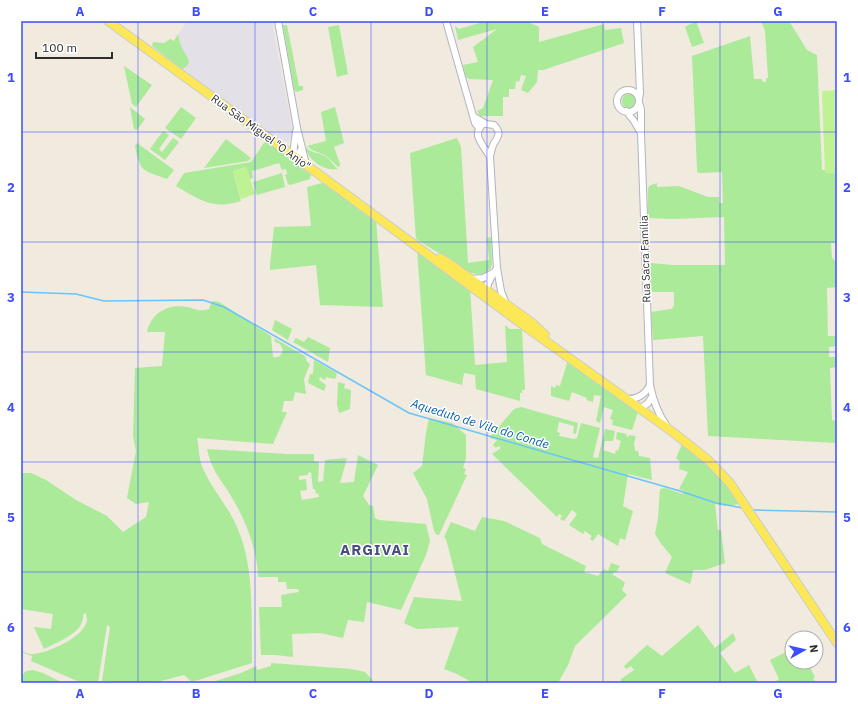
<svg xmlns="http://www.w3.org/2000/svg" width="858" height="704" font-family="'IBM Plex Sans',sans-serif">
<style>
.industrial{fill:#e3e0e8}
.green{fill:#abea98;fill-rule:evenodd}
.pitch{fill:#bff293}
.lines{fill:none;stroke-linecap:round;stroke-linejoin:round}
.stream{stroke:#6bc4f9;stroke-width:1.5}
.minor-casing{stroke:#b3b3c2;stroke-width:8}
.major-casing{stroke:#cdcdcd;stroke-width:10}
.minor{stroke:#fff;stroke-width:6}
.major{stroke:#fce857;stroke-width:8}
.grid{fill:none;stroke:#3d4cff;stroke-width:1;stroke-opacity:0.55}
.labels{text-anchor:middle;stroke-width:3;stroke-linejoin:round;paint-order:stroke}
.street-label{font-size:11px;fill:#2d2d2d;stroke:#fff}
.water-label{font-size:12px;font-style:italic;fill:#025fad;stroke:#fff}
.district-label{font-size:15px;font-weight:bold;letter-spacing:1px;fill:#494d83;stroke:#fff}
.neatline{fill:none;stroke:#3d4cff;stroke-width:1.5}
.grid-label{font-size:13px;text-anchor:middle;font-weight:bold;fill:#3d4cff}
</style>
<rect width="100%" height="100%" fill="#f0eadf"/>
<path class="industrial" d="M187 21H272L293 134 289 141 282 142 164 56Z"/>
<path class="green" d="M486 21H526L539 27V42L604 24 605 30 621 28 624 43 543 70H538L537 82 528 93 521 90 526 76 521 75 519 82 516 81 515 89H509V97H503V116H480L477 111 483 108 493 80 469 79 466 77 463 65 478 62 473 47 497 29 458 40 455 26 459 29Z
M696 21 704 43 692 47 685 27Z
M761 21H789L807 50 817 55 822 170H825V173L837 172V243H831L832 258 837 262V287L827 288 828 336H837V346L829 347V357H837V367L830 368 832 420 837 421V443L708 436 703 336 653 340 651 312 671 309 674 306V292H653L651 290 650 263 673 265H725L724 217 673 219 648 218V189L649 186 657 183V187L679 186 708 197H719V203H723L722 172 700 173 697 172V169L692 56 750 36 754 79H762L763 82H766V78H768L765 31Z
M283 25H287L299 86H303V90L296 92 294 89Z
M339 25 348 74 337 77 328 27Z
M178 34C179 39 180 44 182 48 186 57 195 62 182 69L152 46 153 42 164 43 170 39 174 41Z
M124 66 152 85 136 107 132 104Z
M622 101a7 7 0 1 1 14 0a7 7 0 1 1-14 0Z
M130 107 145 119 137 130 134 129Z
M181 107 196 118 181 139 165 128Z
M335 107 344 143 334 147 340 164V166L338 167 325 155 312 150 307 146 326 141 321 112Z
M163 131 169 135 159 149 162 152 173 138 179 142 165 160 150 149Z
M457 138 461 147 468 263 489 260 487 238 491 237 492 264 491 268 484 274H476L469 272 416 239 410 153Z
M226 139 251 158 248 161 204 168Z
M266 140 311 175 310 179 290 185 288 184 285 175 287 174 286 169 282 170 279 163 252 171 253 178 250 179 246 167 233 171 241 201C212 210 200 200 176 186L184 173 251 162Z
M137 143 174 170 167 179C143 170 140 173 135 146Z
M305 146C310 153 316 152 323 155 330 158 332 165 338 169 324 172 308 160 305 146Z
M282 173 285 187 257 195 253 182Z
M322 183H326L376 220 383 307 320 305 316 265 270 270V265L274 227 311 226 307 187Z
M417 249 470 288 475 365 507 362 505 325 510 329H522L525 390H522V393H520V401L476 389 475 375 464 373 462 385 426 375Z
M212 301 219 302 271 336 273 357C279 358 281 356 283 350L280 344 275 342 274 338 305 356 307 362 310 364 304 379 306 394 295 392 293 401H284L282 412H287L273 444 197 438C199 448 199 462 204 471 214 492 231 510 239 532 255 572 251 621 252 663L192 682 184 675 153 683H119L102 681 110 627 107 625 98 683H82L31 661 32 656 21 652V651C25 652 29 655 33 654 48 653 85 637 87 620 87 619 86 614 86 614L84 613C83 617 83 622 80 626 75 635 54 644 44 649L34 627 51 629 53 614 21 609V473H31L46 480 76 500 107 516 123 532 146 517 149 502 136 504 127 498 136 451 133 436 135 368 162 366 165 332H147C151 313 168 303 187 307 196 309 200 312 209 309Z
M275 320 292 329 288 340 272 330Z
M308 337 330 348 328 362 293 342 296 338 304 342Z
M314 360 337 373 335 379 326 377 325 380 320 377 319 380 326 385 324 391 308 383 310 374H313Z
M568 360 638 412 632 430 612 425 613 420 610 419 613 410 604 407 600 423 596 421 601 396 594 395 593 402 586 400 587 398 572 392 569 401 551 396V386L555 388 556 385 560 386Z
M338 382 345 384 344 388 351 390 350 409 339 413 337 405Z
M521 407 578 423 576 434 573 433 574 426 559 422 557 432 560 433 559 436 574 439 577 438 581 423 600 428 593 457 598 458 605 429 615 431 613 441H605L603 450 615 454 616 450 618 451 621 441 616 439 617 432 627 434 626 436 628 437 629 435 636 436 634 443 635 451H638L639 456 650 458 652 480 628 474 623 506 633 511 625 540 620 538 618 546 598 534 593 541 590 539 592 536 585 531 583 534 569 525 577 514 572 510 564 521 560 519 562 516 559 514 557 517 492 454 501 448 499 446 496 448 493 445 497 440 489 438 514 409Z
M429 418 452 423 466 435V458L463 468 466 469 464 474 467 475 439 535H437L434 531 427 499 413 473 422 466 426 433Z
M682 444 702 459 726 484 740 504 725 506 715 504 718 530H721L725 563 705 570H693L692 577 690 584 665 573 672 557 660 542 655 534 658 518 660 489 665 488 683 494 684 491 679 489 688 472 679 469 680 462 676 458Z
M207 449 287 454H314V461L319 462 318 482 323 481 325 460 347 458 340 483 354 482 358 455 378 465 363 496 369 505 373 506 375 518 379 520 426 524 430 541 426 555 401 610 367 602 364 622 348 620 343 638 320 633 292 634 293 657 275 655H261L259 607H282L281 595 299 592 298 589H287L286 582H278V577H258C257 550 247 524 234 501 223 481 212 473 207 449ZM311 472 313 489H315L316 494 318 493 319 497 302 500 300 491 307 490 306 479 299 480V476L308 475V473Z
M482 517 504 521 540 538 542 544 586 566 584 572 598 576 604 569 608 571 611 563 620 566 616 573 614 572 613 575 623 581 625 583 622 590 627 595 575 646 568 665 558 683H473L457 674 444 669 459 627 417 629 404 623 414 597 462 601 446 539 444 537 451 522 475 531Z
M698 625 715 648 733 633 736 640 720 653 735 673 749 665 758 683H620L621 679 634 670 631 666 626 669 624 666 647 645 662 656Z
M792 649V662H807L815 677 813 679 816 682 817 681 818 683H773L779 679 770 660Z
M271 663 351 669 365 672 375 683H209L241 673 256 666 257 670 271 666Z
M33 670 43 673 63 683H21L22 675 26 671Z"/>
<path class="pitch" d="M837 90V172L825 173 822 91Z
M246 167 255 194 241 199 233 171Z"/>
<g class="lines">
<path class="stream" d="M21 292 76 294 104 301 203 300 224 307 409 413 680 491 716 503 743 508
M751 510 837 512"/>
<defs>
<path id="minor" d="M278 21 297 128 302 148 299 153 294 155
M446 21 475 123 479 128
M637 21 640 93 639 99
M617 101a11 11 0 1 1 22 0a11 11 0 1 1-22 0Z
M639 103 641 109V133L650 385C653 400 657 412 666 425
M626 111 634 121 641 133
M473 116 486 124 494 125C501 132 499 136 494 143 492 147 491 152 490 157L497 268 501 291 506 304
M482 125C471 135 485 147 490 157
M302 148 306 165
M293 155 296 131
M472 279 483 278 495 272
M487 293C485 284 493 275 497 268
M628 399C638 399 645 395 650 385
M640 409 648 403 652 397"/>
<path id="major" d="M108 21 324 178 526 327 674 433 708 460 730 483 837 643
M440 258 450 264 531 322 545 335"/>
</defs>
<use href="#minor" class="minor-casing"/>
<use href="#major" class="major-casing"/>
<use href="#minor" class="minor"/>
<use href="#major" class="major"/>
</g>
<path class="grid" d="M138 21V683M255 21V683M371 21V683M487 21V683M603 21V683M720 21V683M21 132H837M21 242H837M21 352H837M21 462H837M21 572H837"/>
<g class="labels">
<g class="street-label">
<text transform="translate(261 132) rotate(36)" y="4">Rua São Miguel "O Anjo"</text>
<text transform="translate(645 259) rotate(-92)" y="4">Rua Sacra Família</text>
</g>
<g class="water-label">
<text transform="translate(480 424) rotate(17)" y="4">Aqueduto de Vila do Conde</text>
</g>
<g class="district-label">
<text x="375" y="555">ARGIVAI</text>
</g>
</g>
<rect width="858" height="704" fill="none" stroke="#ffffff" stroke-width="44"/>
<g transform="translate(804 650) rotate(82)"><circle r="19" fill="#ffffff" stroke="#ababab"/>
<path d="M0-3L7 15L0 10L-7 15Z" fill="#3d4cff"/>
<text y="-6" font-size="11" font-weight="bold" text-anchor="middle" fill="#2d2d2d">N</text>
</g>
<path d="M36 52v6h76v-6" fill="none" stroke="#2d2d2d" stroke-width="2"/>
<text x="42" y="52" font-size="12" fill="#2d2d2d" stroke="#ffffff" stroke-width="3" paint-order="stroke">100 m</text>
<rect x="22" y="22" width="814" height="660" class="neatline"/>
<g class="grid-label">
<text x="80" y="16">A</text>
<text x="196" y="16">B</text>
<text x="313" y="16">C</text>
<text x="429" y="16">D</text>
<text x="545" y="16">E</text>
<text x="662" y="16">F</text>
<text x="778" y="16">G</text>
<text x="11" y="82">1</text>
<text x="847" y="82">1</text>
<text x="11" y="192">2</text>
<text x="847" y="192">2</text>
<text x="11" y="302">3</text>
<text x="847" y="302">3</text>
<text x="11" y="412">4</text>
<text x="847" y="412">4</text>
<text x="11" y="522">5</text>
<text x="847" y="522">5</text>
<text x="11" y="632">6</text>
<text x="847" y="632">6</text>
<text x="80" y="698">A</text>
<text x="196" y="698">B</text>
<text x="313" y="698">C</text>
<text x="429" y="698">D</text>
<text x="545" y="698">E</text>
<text x="662" y="698">F</text>
<text x="778" y="698">G</text>
</g>
</svg>
